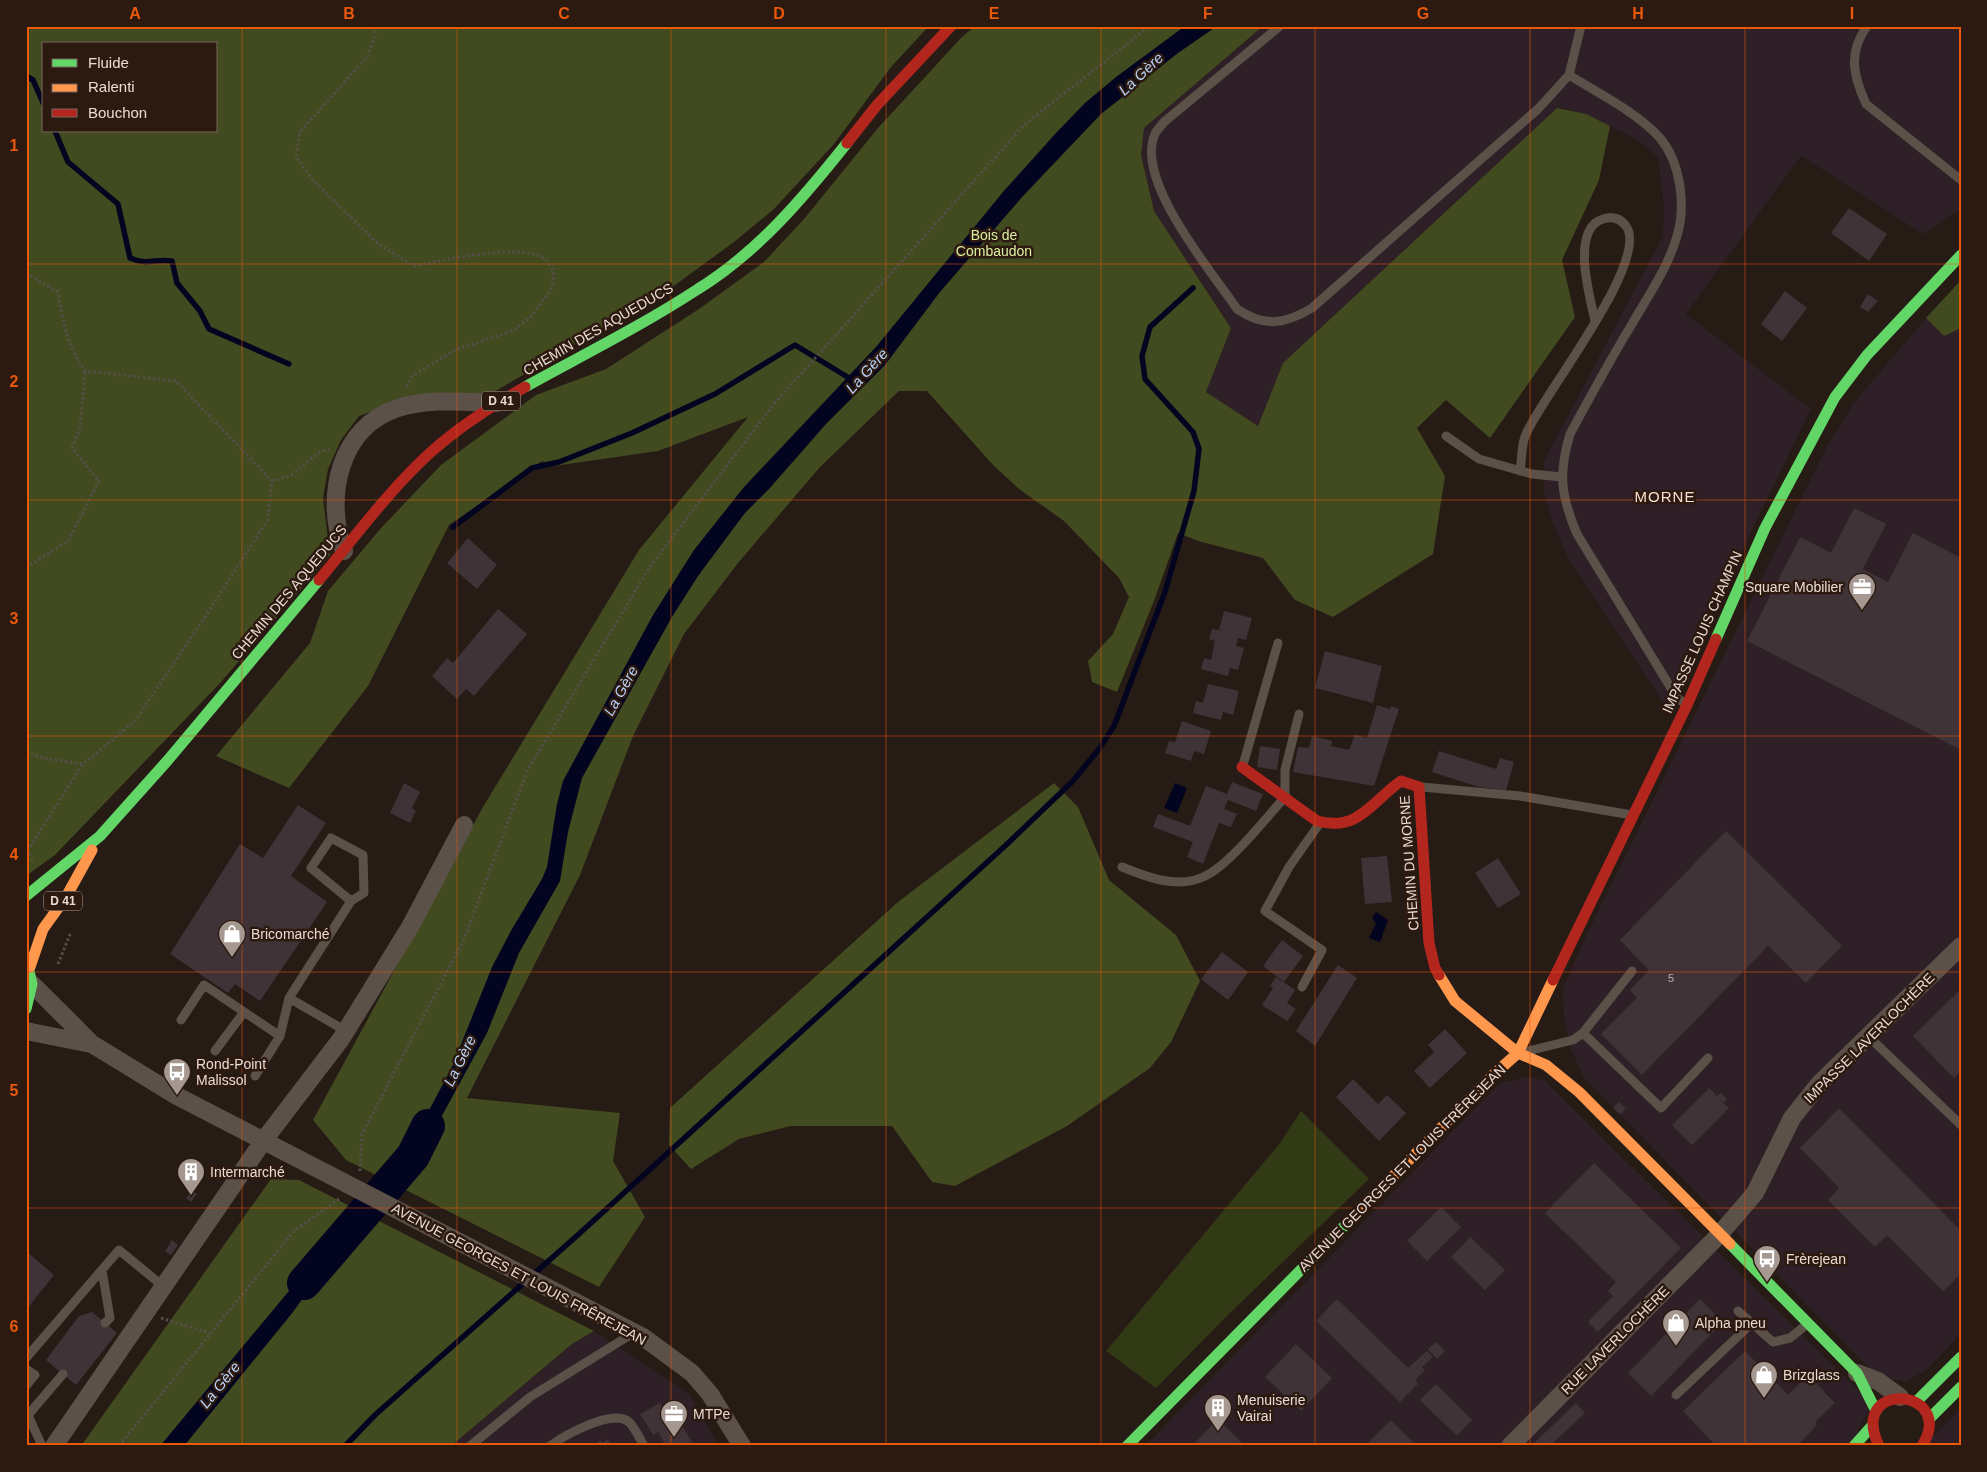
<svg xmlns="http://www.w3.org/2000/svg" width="1987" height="1472" font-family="Helvetica,sans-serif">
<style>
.industrial{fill:#2f1f27}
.green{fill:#323a15}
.forest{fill:#414b1f;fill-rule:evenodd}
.water{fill:#030420}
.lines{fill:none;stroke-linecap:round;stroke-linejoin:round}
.stream{stroke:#030420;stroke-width:5.5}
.river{stroke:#030420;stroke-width:34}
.building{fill:#403337}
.path{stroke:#564e46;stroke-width:3;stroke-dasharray:2.5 2.5;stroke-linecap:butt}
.lane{stroke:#5c5148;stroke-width:9}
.street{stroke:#5c5148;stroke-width:18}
.fast{stroke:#63d668;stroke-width:11}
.slow{stroke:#ff974d;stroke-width:11}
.jam{stroke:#b3261e;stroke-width:11}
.grid{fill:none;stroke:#e8590c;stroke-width:1;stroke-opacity:0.55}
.labels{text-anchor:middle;stroke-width:5;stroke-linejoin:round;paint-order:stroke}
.number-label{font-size:11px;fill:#bfb1ad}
.shield{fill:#2c190f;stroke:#b0a199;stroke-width:1}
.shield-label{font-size:12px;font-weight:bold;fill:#e9dbd4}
.park-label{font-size:14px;fill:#d9efa0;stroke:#2c190f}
.street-label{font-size:14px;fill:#e9dbd4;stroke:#2c190f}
.poi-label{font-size:14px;fill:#e9dbd4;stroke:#2c190f;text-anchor:start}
.water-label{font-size:15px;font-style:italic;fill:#b7d4fb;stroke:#2c190f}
.neighbourhood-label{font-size:15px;letter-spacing:1px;fill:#f9decf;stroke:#2c190f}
.neatline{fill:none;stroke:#e8590c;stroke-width:2}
.grid-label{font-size:16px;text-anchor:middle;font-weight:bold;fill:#e8590c}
</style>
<rect width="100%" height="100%" fill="#261b15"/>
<path class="industrial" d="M1263 26H1961V209L1923 234 1801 156 1686 314 1811 409 1666 707 1568 558 1553 523 1544 493V461L1663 236 1664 209 1658 157 1636 139 1586 114 1557 108 1283 363 1258 426 1206 392 1231 327 1154 211 1141 155 1144 128Z
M1926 318 1944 336 1961 328V1334L1925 1371 1907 1381 1892 1380 1872 1371 1584 1078 1572 1052 1564 1019 1563 989 1586 936 1826 448 1853 404Z
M1529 1077 1544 1080 1864 1396 1869 1411 1849 1446H1145L1500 1083Z
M594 1331 690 1395 719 1446H451L572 1344Z
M1961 1409V1446H1922Z"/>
<path class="green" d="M1301 1111 1369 1179 1230 1313 1156 1388 1106 1351 1280 1143Z"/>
<path class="forest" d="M26 26H929L891 67 834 144 774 209 734 242 671 288 482 399 384 407 359 416 341 440 328 469 323 498 330 555 221 682 55 855 26 876ZM44 44H216V131H44Z
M975 26H1263L1144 128 1141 155 1154 211 1231 328 1206 392 1258 426 1283 363 1557 108 1586 114 1610 126 1599 180 1562 260 1575 317 1490 438 1446 400 1417 428 1445 476 1433 554 1333 617 1295 600 1263 558 1198 541 1178 533 1154 601 1117 692 1092 682 1088 661 1113 634 1129 597 1119 578 1064 521 1019 489 993 465 927 391H899L820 467 738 563 684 634 633 736 580 875 467 1098 620 1113 613 1161 645 1217 599 1287 346 1160 313 1120 483 807 639 550 748 417 658 451 554 466 542 461 449 525 368 686 289 788 216 756 310 643 328 591 382 527 441 465 536 395 606 369 699 309 764 262 804 219 878 128 961 38Z
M1961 280V328L1944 336 1926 318Z
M1054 783 1078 807 1109 880 1176 935 1200 981 1171 1042 1150 1068 1067 1126 955 1186 932 1182 892 1126H791L739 1139 691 1169 669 1145 670 1108 898 902Z
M271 1179 299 1180 594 1331 572 1344 451 1446H81Z"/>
<path class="water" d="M1185 26H1217L1178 53 1101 114 1023 196 940 292 885 365 826 424 769 489 745 513 698 576 672 617 582 778 568 832 560 881 519 953 487 1033 413 1169 401 1163 452 1067 492 967 512 929 542 879 547 867 557 804 563 781 653 615 694 550 744 487 876 347 1003 192 1056 133 1085 103 1116 77Z
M1175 783 1187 788 1177 813 1164 808Z
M1376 912 1388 920 1380 942 1369 938 1376 923 1372 918Z
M328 1244 338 1249 293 1312 184 1446H160Z"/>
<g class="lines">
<path class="stream" d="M26 76 33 80 44 105
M55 131 68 162 118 204 130 258C148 266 154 258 172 261L177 283 200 311 209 329 289 364
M453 527 532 468 559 462 632 433 715 394 795 345 854 381
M345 1446 375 1415 580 1233 1005 846 1073 781 1099 749 1114 726 1165 592 1194 491 1199 449 1193 432 1145 379 1142 356 1150 327 1193 288"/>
<path class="river" d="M304 1283 413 1156 428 1126"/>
</g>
<path class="building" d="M1849 208 1887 234 1869 261 1831 233Z
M1785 291 1807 308 1782 341 1761 324Z
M1868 294 1878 301 1868 312 1860 307Z
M1854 508 1886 524 1863 569 1888 582 1913 533 1961 558V750L1747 641 1800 537 1831 553Z
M468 538 497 565 477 589 447 563Z
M498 609 527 634 474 696 466 689 457 699 432 676 447 658 453 663Z
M1224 611 1252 618 1246 640 1238 638 1236 646 1244 648 1238 670 1230 668 1228 676 1201 669 1204 658 1211 660 1215 641 1209 639 1212 629 1219 630Z
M1325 651 1382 666 1373 703 1315 688Z
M1208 684 1239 691 1233 715 1223 712 1221 720 1193 713 1196 701 1203 703Z
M1377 705 1390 709 1391 706 1399 709 1374 786 1293 772 1298 747 1309 748 1312 736 1332 741 1331 746 1349 750 1355 735 1367 738Z
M1182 721 1211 731 1204 754 1194 751 1191 761 1165 753 1169 741 1175 742Z
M1260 746 1280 749 1277 770 1257 767Z
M1439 751 1496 769 1500 758 1514 762 1506 790 1479 787 1432 772Z
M1232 782 1263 794 1256 811 1228 800 1224 809 1237 814 1231 827 1219 823 1203 864 1187 857 1193 842 1153 827 1158 814 1190 826 1206 786 1227 794Z
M404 783 420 792 412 808 416 811 410 823 390 813Z
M298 805 326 823 291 876 327 902 260 1001 235 984 228 993 170 954 240 844 263 858Z
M1726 831 1842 946 1806 983 1768 946 1642 1075 1601 1034 1637 998 1630 990 1649 970 1620 940Z
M1387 856 1392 902 1365 904 1361 858Z
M1498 858 1521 894 1498 908 1475 873Z
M1282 940 1303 956 1284 982 1263 966Z
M1222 952 1248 972 1228 1000 1201 979Z
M1338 965 1357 978 1315 1046 1296 1031Z
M1276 977 1295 990 1287 1003 1296 1009 1287 1021 1262 1005 1273 988 1270 986Z
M1961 989V1071L1954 1078 1913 1036Z
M1445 1029 1467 1053 1430 1088 1414 1071 1434 1052 1428 1045Z
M1353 1079 1378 1104 1387 1095 1406 1113 1379 1141 1336 1097Z
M1709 1088 1717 1096 1721 1093 1727 1099 1723 1103 1729 1108 1692 1145 1672 1125Z
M1619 1102 1626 1109 1620 1114 1613 1108Z
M1839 1108 1961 1231V1274L1943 1291 1887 1235 1875 1247 1828 1200 1839 1188 1800 1148Z
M1594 1163 1681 1248 1598 1332 1588 1322 1613 1296 1608 1291 1616 1282 1545 1213Z
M192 1190 197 1194 191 1202 186 1198Z
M1441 1207 1461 1227 1427 1261 1407 1241Z
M1470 1237 1505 1270 1485 1290 1451 1257Z
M172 1240 178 1245 171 1255 165 1251Z
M26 1251 54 1275 26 1310Z
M1337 1299 1408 1368 1427 1351 1433 1357 1422 1367 1425 1370 1415 1380 1418 1384 1400 1402 1316 1321Z
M1700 1299 1723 1322 1651 1396 1628 1373Z
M92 1312 117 1333 76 1385 46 1360 79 1316Z
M1436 1342 1445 1351 1437 1359 1428 1349Z
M1296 1344 1332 1378 1301 1411 1265 1377Z
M1745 1351 1788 1395 1808 1375 1835 1403 1815 1422 1817 1425 1797 1446H1716L1683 1411Z
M1436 1384 1472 1420 1457 1436 1420 1400Z
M660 1403 673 1424 679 1420 693 1444 666 1446 658 1432 653 1435 640 1414Z
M1576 1403 1585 1413 1550 1446H1531Z
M1218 1419 1245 1446H1192Z
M1391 1420 1417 1446H1365Z
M607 1439 613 1446H594L600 1440 603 1443Z"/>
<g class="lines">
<path class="path" d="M377 26 368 56 300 132 296 156 310 177 378 244 414 266C441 261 524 241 546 260 549 263 552 269 554 273L552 288 531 317 512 331 453 351 412 376 407 387
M26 273 58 292C63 324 67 344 85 371L176 381 272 481 267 521 209 611 135 721 83 764 28 850 33 863
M272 481 292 475 321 451 330 450
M26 568 68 541 99 481 72 448 80 428 85 371
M26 752 43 758 83 764
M58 964 71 932
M360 1171 362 1134 464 939 528 769 651 565 774 404 1024 125 1150 26
M161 1318 210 1333
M119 1446 294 1231 339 1199"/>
<path class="lane" d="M1280 26 1164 122C1161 126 1157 130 1155 134 1134 180 1212 272 1237 309 1265 328 1285 324 1312 308L1538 109 1569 75 1581 26
M1867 26C1848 53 1853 75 1866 104L1961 180
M1569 75C1598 93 1638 113 1660 138 1681 163 1686 206 1677 236 1668 268 1648 296 1632 324 1610 360 1590 397 1570 434 1558 474 1561 496 1577 534L1677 698 1686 704
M1446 436 1479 459 1532 474 1562 477
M1520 471C1522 460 1521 444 1526 434 1542 396 1651 261 1626 226 1620 218 1612 216 1603 219 1570 229 1590 297 1595 321
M1243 765 1278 643
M1422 787 1520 796 1632 815
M1122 867C1147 877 1177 889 1203 877 1228 867 1266 818 1285 797V770L1299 714
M1302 987 1322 950 1265 911 1289 867 1320 823
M181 1020 204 985 280 1036
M346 1031 289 998 351 901 311 868 331 838 363 855 364 893 351 901
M1583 1033 1661 1108 1708 1058
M1868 1036 1961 1125
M215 1051 244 1012
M1528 1051 1573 1040 1583 1033 1632 971
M255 1076 280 1036 289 998
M102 1270 110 1318 105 1323
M1738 1311 1773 1342 1790 1338 1806 1325
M26 1358 119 1250 164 1287
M26 1369 35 1375 26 1386
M1676 1395 1752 1323
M42 1446 28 1415 63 1374
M470 1446 530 1397 635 1332
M550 1446C565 1435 613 1408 629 1422 635 1428 640 1439 644 1446"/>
<path class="street" d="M344 551C324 498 339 427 398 408 429 398 465 402 497 403
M32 984 92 1044 177 1096 643 1337 692 1373 710 1394 742 1446
M26 1031 91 1044
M1857 1373 1878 1381 1900 1397
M54 1446 264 1140 341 1039 410 927 464 825
M1510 1446 1719 1235 1755 1193 1792 1118 1819 1084 1961 946"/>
<path class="fast" d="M525 387C583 355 643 325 698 289 758 252 804 197 847 143
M1716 639 1765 528 1835 397 1867 355 1961 255
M26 896 100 836 168 760 319 580
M26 958 32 984 26 1009
M1730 1244 1857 1373 1876 1411
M1916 1402 1961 1357
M1929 1419 1961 1387
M1127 1446 1354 1216
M1854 1446 1871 1427"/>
<path class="slow" d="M30 967 43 929 66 897 92 850
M1439 975 1455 1001 1518 1053 1546 1065 1579 1092 1730 1244
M1354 1216 1493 1075 1518 1053 1553 980"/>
<path class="jam" d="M847 143 877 105 951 26
M319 580C355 537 389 490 431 452 459 427 493 405 525 387
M1242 767 1317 821C1359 832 1371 802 1401 781L1419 787 1429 943 1435 968 1439 975
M1553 980 1687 705 1716 639
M1879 1446C1847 1378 1958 1388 1922 1446"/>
</g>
<path class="grid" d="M242 26V1446M457 26V1446M671 26V1446M886 26V1446M1101 26V1446M1315 26V1446M1530 26V1446M1745 26V1446M26 264H1961M26 500H1961M26 736H1961M26 972H1961M26 1208H1961"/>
<defs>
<symbol id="office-pin" viewBox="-11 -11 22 30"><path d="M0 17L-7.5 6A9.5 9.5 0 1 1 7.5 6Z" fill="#a59891" stroke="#2c190f"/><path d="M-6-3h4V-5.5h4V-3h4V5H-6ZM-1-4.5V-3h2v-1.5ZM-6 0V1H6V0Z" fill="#fff"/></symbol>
<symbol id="shop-pin" viewBox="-11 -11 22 30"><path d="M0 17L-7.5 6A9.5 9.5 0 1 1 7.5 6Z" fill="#a59891" stroke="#2c190f"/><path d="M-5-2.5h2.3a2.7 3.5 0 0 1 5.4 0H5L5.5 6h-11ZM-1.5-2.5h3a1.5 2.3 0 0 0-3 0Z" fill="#fff"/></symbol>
<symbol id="bus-pin" viewBox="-11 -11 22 30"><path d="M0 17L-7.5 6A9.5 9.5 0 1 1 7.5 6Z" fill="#a59891" stroke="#2c190f"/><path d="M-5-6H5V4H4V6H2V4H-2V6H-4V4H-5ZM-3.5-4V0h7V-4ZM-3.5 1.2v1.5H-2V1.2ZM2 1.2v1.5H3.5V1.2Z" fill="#fff"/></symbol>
<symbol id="building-pin" viewBox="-11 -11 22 30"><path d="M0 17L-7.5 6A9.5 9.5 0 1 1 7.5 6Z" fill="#a59891" stroke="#2c190f"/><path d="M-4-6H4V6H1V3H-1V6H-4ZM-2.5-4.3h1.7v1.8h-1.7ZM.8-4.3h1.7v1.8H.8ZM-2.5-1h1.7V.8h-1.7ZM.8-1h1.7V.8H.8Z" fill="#fff"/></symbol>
</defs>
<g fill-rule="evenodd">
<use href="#office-pin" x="1846" y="571" width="32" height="43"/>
<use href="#shop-pin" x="216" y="918" width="32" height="43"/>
<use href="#bus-pin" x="161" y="1056" width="32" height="43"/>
<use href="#building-pin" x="175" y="1156" width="32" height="43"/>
<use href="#bus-pin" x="1751" y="1243" width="32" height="43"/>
<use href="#shop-pin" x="1660" y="1307" width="32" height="43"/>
<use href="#shop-pin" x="1748" y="1359" width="32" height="43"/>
<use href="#building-pin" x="1202" y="1392" width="32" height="43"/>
<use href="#office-pin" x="658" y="1398" width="32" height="43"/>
</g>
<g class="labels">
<g class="number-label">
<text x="1671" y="982">5</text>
</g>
<g class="shield">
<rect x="482" y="391.5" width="38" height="19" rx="4"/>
<rect x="44" y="891.5" width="38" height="19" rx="4"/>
</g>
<g class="shield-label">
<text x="501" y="405">D 41</text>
<text x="63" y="905">D 41</text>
</g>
<g class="park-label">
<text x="994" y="240">Bois de<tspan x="994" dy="16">Combaudon</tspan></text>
</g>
<g class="street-label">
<text transform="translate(598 329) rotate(-30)" y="5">CHEMIN DES AQUEDUCS</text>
<text transform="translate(289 592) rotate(-50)" y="5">CHEMIN DES AQUEDUCS</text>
<text transform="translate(1702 632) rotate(-66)" y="5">IMPASSE LOUIS CHAMPIN</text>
<text transform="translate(1409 863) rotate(-94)" y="5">CHEMIN DU MORNE</text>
<text transform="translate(1869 1038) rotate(-45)" y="5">IMPASSE LAVERLOCHÈRE</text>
<text transform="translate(1402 1168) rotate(-45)" y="5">AVENUE GEORGES ET LOUIS FRÊREJEAN</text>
<text transform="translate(519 1274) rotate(28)" y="5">AVENUE GEORGES ET LOUIS FRÊREJEAN</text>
<text transform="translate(1615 1340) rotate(-45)" y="5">RUE LAVERLOCHÈRE</text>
</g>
<g class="poi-label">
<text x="1843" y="592" text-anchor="end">Square Mobilier</text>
<text x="251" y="939">Bricomarché</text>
<text x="196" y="1069">Rond-Point<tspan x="196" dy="16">Malissol</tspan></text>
<text x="210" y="1177">Intermarché</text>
<text x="1786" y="1264">Frèrejean</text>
<text x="1695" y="1328">Alpha pneu</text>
<text x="1783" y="1380">Brizglass</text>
<text x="1237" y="1405">Menuiserie<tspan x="1237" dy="16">Vairai</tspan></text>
<text x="693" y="1419">MTPe</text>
</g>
<g class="water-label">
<text transform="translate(1141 74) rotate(-43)" y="5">La Gère</text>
<text transform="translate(867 371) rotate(-48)" y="5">La Gère</text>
<text transform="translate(621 691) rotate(-61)" y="5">La Gère</text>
<text transform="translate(460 1061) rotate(-64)" y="5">La Gère</text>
<text transform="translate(220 1385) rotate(-51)" y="5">La Gère</text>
</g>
<g class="neighbourhood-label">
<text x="1665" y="502">MORNE</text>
</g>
</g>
<rect width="1987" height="1472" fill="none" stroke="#2c190f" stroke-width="55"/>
<rect x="42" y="42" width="175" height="90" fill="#2c190f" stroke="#78675e"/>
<rect x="52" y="59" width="25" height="8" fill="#63d668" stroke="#78675e"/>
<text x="88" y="68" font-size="15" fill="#e9dbd4">Fluide</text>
<rect x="52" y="84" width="25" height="8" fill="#ff974d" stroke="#78675e"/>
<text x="88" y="92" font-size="15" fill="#e9dbd4">Ralenti</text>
<rect x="52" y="109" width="25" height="8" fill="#b3261e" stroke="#78675e"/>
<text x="88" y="118" font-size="15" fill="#e9dbd4">Bouchon</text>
<rect x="28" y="28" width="1932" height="1416" class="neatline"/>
<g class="grid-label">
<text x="135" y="19">A</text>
<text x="349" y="19">B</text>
<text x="564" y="19">C</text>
<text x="779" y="19">D</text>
<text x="994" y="19">E</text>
<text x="1208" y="19">F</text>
<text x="1423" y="19">G</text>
<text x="1638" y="19">H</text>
<text x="1852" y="19">I</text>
<text x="14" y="151">1</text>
<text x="14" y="387">2</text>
<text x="14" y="624">3</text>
<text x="14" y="860">4</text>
<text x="14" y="1096">5</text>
<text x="14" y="1332">6</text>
</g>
</svg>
